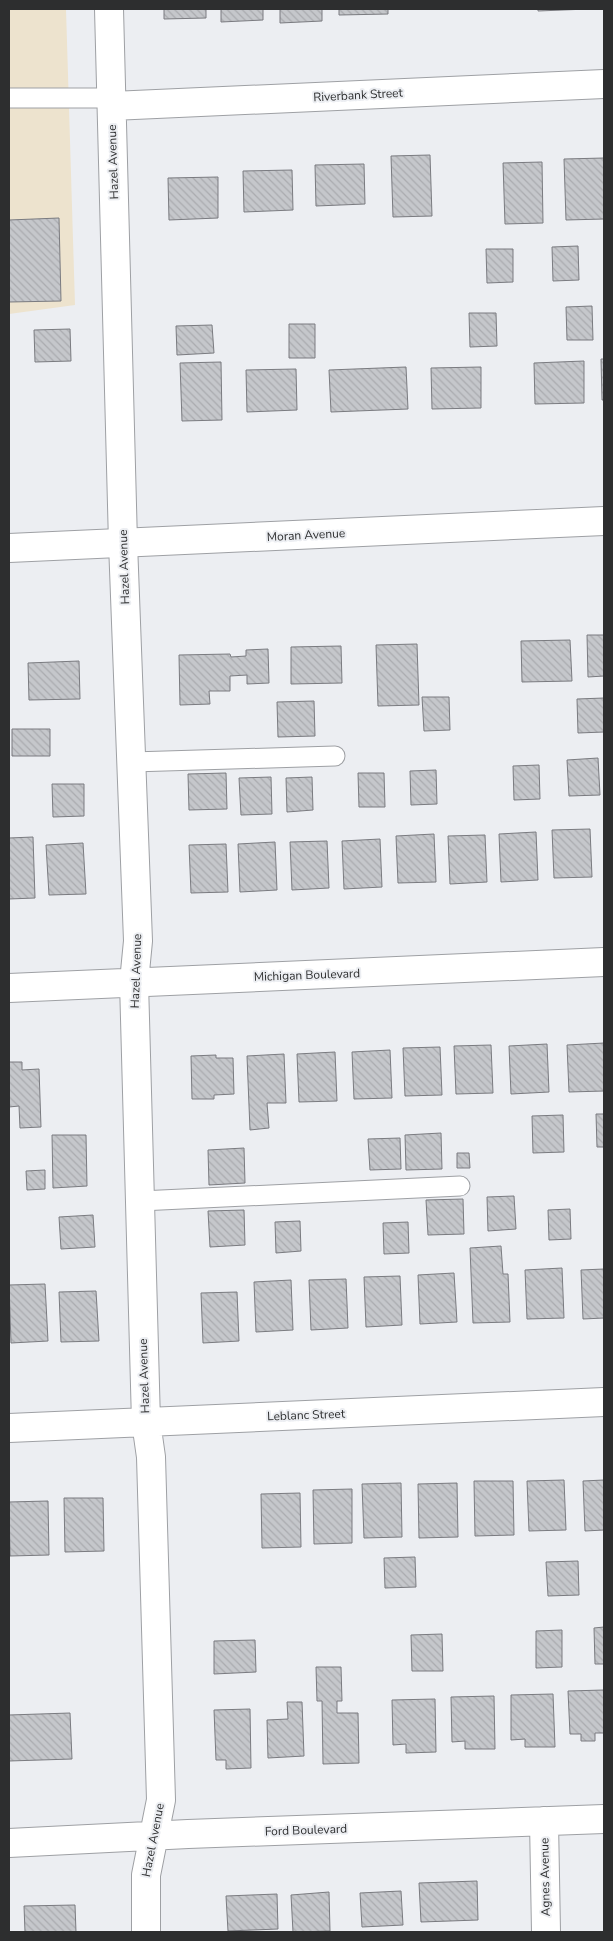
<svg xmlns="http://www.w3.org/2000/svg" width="613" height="1941" font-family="'Nunito Sans',sans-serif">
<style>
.education{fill:#ede3ce}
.building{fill:url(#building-back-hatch);stroke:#7a7b80}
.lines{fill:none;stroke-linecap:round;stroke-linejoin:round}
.lane-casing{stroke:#9ea0a4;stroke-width:21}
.street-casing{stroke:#9ea0a4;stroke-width:30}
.secondary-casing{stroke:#9ea0a4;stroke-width:30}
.lane{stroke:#fff;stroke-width:19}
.street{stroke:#fff;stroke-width:28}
.secondary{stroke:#fff;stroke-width:28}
.labels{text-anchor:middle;stroke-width:4;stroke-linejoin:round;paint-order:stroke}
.street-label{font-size:12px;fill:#2d2e2f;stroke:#eceef2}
</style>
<defs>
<pattern id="building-back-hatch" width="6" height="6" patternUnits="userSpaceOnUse" patternTransform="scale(1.25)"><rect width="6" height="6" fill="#c5c7cb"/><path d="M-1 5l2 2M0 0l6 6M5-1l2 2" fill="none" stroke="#aaabaf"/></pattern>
</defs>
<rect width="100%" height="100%" fill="#eceef2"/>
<path class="education" d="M9 9H66L75 305 9 314Z"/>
<path class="building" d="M164 9H206V18L164 19Z
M221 9H263V20L221 22Z
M280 9H322V21L280 23Z
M339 9H388V14L339 15Z
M538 9H588L538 11Z
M430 155 432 216 393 217 391 156Z
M604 158V219L566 220 564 159Z
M542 162 543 223 505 224 503 163Z
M364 164 365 204 316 206 315 165Z
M292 170 293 210 244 212 243 171Z
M218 177V218L169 220 168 178Z
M59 218 61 301 9 302V220Z
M578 246 579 280 553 281 552 247Z
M486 249H513V282L487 283Z
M592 306 593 340H567L566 307Z
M469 313H496L497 346 470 347Z
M289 324H315V358H289Z
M212 325 214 353 177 355 176 326Z
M70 329 71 361 35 362 34 330Z
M601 359H604V400H602Z
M584 361V403L535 404 534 363Z
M221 362 222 420 182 421 180 363Z
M406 367 408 409 331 412 329 370Z
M481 367V408L432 409 431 368Z
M296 369 297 410 247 412 246 370Z
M587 635H604V676L588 677Z
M570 640 572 681 522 682 521 641Z
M417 644 419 705 378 706 376 645Z
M341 646 342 683 291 684V647Z
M268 649 269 683 247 684V675L230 676V691H209L210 704 180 705 179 655 230 654 231 657 246 656V650Z
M79 661 80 699 29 700 28 663Z
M422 697H449L450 730 424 731Z
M604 698V732L578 733 577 699Z
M314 701 315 736 278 737 277 702Z
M12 729H50V756H12Z
M598 758 600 795 569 796 567 760Z
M539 765 540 799 514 800 513 766Z
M436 770 437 804 411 805 410 771Z
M226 773 227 809 189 810 188 774Z
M358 773H384L385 807H359Z
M271 777 272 814 241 815 239 778Z
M312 777 313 810 287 812 286 778Z
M52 784H84V816L53 817Z
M590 829 592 877 554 878 552 830Z
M536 832 538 880 501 882 499 834Z
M434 834 436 882 398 883 396 836Z
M485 835 487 882 450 884 448 836Z
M33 837 35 898 9 899V838Z
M380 839 382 887 344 889 342 841Z
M327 841 329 888 292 890 290 842Z
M275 842 277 890 240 892 238 844Z
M83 843 86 894 49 895 46 845Z
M226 844 228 892 191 893 189 845Z
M604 1043V1091L569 1092 567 1045Z
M547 1044 549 1092 511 1094 509 1046Z
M491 1045 493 1093 456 1094 454 1046Z
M440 1047 442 1095 405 1096 403 1048Z
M390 1050 392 1098 354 1099 352 1052Z
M335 1052 337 1101 299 1102 297 1054Z
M284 1054 286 1103H267L269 1128 250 1130 247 1056Z
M216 1055V1058H233L234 1094 214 1095V1099H192L191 1056Z
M9 1062H22V1070L39 1069 41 1127 20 1128 19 1106 9 1107Z
M596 1114H604V1147H597Z
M563 1115 564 1152 533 1153 532 1116Z
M441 1133 442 1169 406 1170 405 1135Z
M52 1135H86L87 1186 53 1188Z
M400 1138 401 1169 370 1170 368 1139Z
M244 1148 245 1183 209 1185 208 1150Z
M457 1153H469L470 1168H457Z
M45 1170V1189L27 1190 26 1171Z
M514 1196 516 1229 488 1231 487 1197Z
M463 1199 464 1234 428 1235 426 1200Z
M570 1209 571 1239 549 1240 548 1210Z
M244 1210 245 1245 210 1247 208 1211Z
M93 1215 95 1247 61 1249 59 1217Z
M300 1221 301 1251 276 1253 275 1222Z
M408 1222 409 1253 384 1254 383 1223Z
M501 1246 503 1274H508L510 1322 473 1323 470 1248Z
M562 1268 564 1318 527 1319 525 1270Z
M604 1269V1318L583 1319 581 1270Z
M454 1273 457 1322 420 1324 418 1275Z
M400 1276 402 1325 366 1327 364 1277Z
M346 1279 348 1328 311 1330 309 1280Z
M291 1280 293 1330 256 1332 254 1282Z
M45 1284 48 1341 11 1343 9 1285Z
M96 1291 99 1341 61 1342 59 1292Z
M237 1292 239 1341 203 1343 201 1293Z
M564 1480 566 1530 529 1531 527 1481Z
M604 1480V1530L585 1531 583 1481Z
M474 1481H513L514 1535 475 1536Z
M401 1483 402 1537 364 1538 362 1484Z
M457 1483 458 1537 419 1538 418 1484Z
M352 1489V1543L314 1544 313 1490Z
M300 1493 301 1547 262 1548 261 1494Z
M64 1498H103L104 1551 65 1552Z
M48 1501 49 1555 10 1556 9 1502Z
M415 1557 416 1587 385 1588 384 1558Z
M578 1561 579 1595 548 1596 546 1562Z
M604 1627V1664H595L594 1628Z
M562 1630V1667L536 1668V1631Z
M442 1634 443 1671H412L411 1635Z
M255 1640 256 1672 214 1674V1641Z
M316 1667H341L342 1701H337V1713H358L359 1763 323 1764 322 1701H317Z
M604 1690V1733H595V1741H581V1734H570L568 1691Z
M553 1694 555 1747H525V1739L511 1740V1695Z
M494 1696 495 1749H465V1741L452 1742 451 1697Z
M435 1699 436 1752 406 1753V1744L393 1745 392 1700Z
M287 1702H302L304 1756 268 1758 267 1720 288 1719Z
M250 1709 251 1768 226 1769V1760H216L214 1710Z
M70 1713 72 1759 9 1761V1715Z
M477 1881 478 1920 421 1922 419 1883Z
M401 1891 403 1925 362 1927 360 1893Z
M329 1892 330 1931 293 1932 291 1895Z
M277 1894 278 1929 228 1931 226 1896Z
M75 1905 76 1932H25L24 1906Z"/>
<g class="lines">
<defs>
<path id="lane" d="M9 98H112
M132 762 335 756
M140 1201 460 1186"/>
<path id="street" d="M109 9 123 543 138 941 134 982 146 1422 151 1457 161 1800 146 1875V1932
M112 106 604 84
M9 988 604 962
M9 1428 604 1402
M544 1821 546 1932
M9 1843 188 1834 604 1819"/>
<path id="secondary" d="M9 548 604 521"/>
</defs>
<use href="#lane" class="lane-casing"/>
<use href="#street" class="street-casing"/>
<use href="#secondary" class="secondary-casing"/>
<use href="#lane" class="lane"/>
<use href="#street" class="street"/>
<use href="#secondary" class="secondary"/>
</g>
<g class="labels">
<g class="street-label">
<text transform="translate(358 95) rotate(-3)" y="4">Riverbank Street</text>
<text transform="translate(113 162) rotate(-92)" y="4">Hazel Avenue</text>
<text transform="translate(306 535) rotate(-3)" y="4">Moran Avenue</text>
<text transform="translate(124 567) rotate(-92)" y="4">Hazel Avenue</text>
<text transform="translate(136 971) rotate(-88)" y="4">Hazel Avenue</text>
<text transform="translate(307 975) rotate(-2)" y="4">Michigan Boulevard</text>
<text transform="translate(144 1376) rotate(-92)" y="4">Hazel Avenue</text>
<text transform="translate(306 1415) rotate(-2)" y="4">Leblanc Street</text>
<text transform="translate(306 1830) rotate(-2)" y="4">Ford Boulevard</text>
<text transform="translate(153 1840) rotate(-79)" y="4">Hazel Avenue</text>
<text transform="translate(545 1877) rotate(-91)" y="4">Agnes Avenue</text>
</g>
</g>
<rect width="613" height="1941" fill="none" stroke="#2d2e2f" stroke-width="20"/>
</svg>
